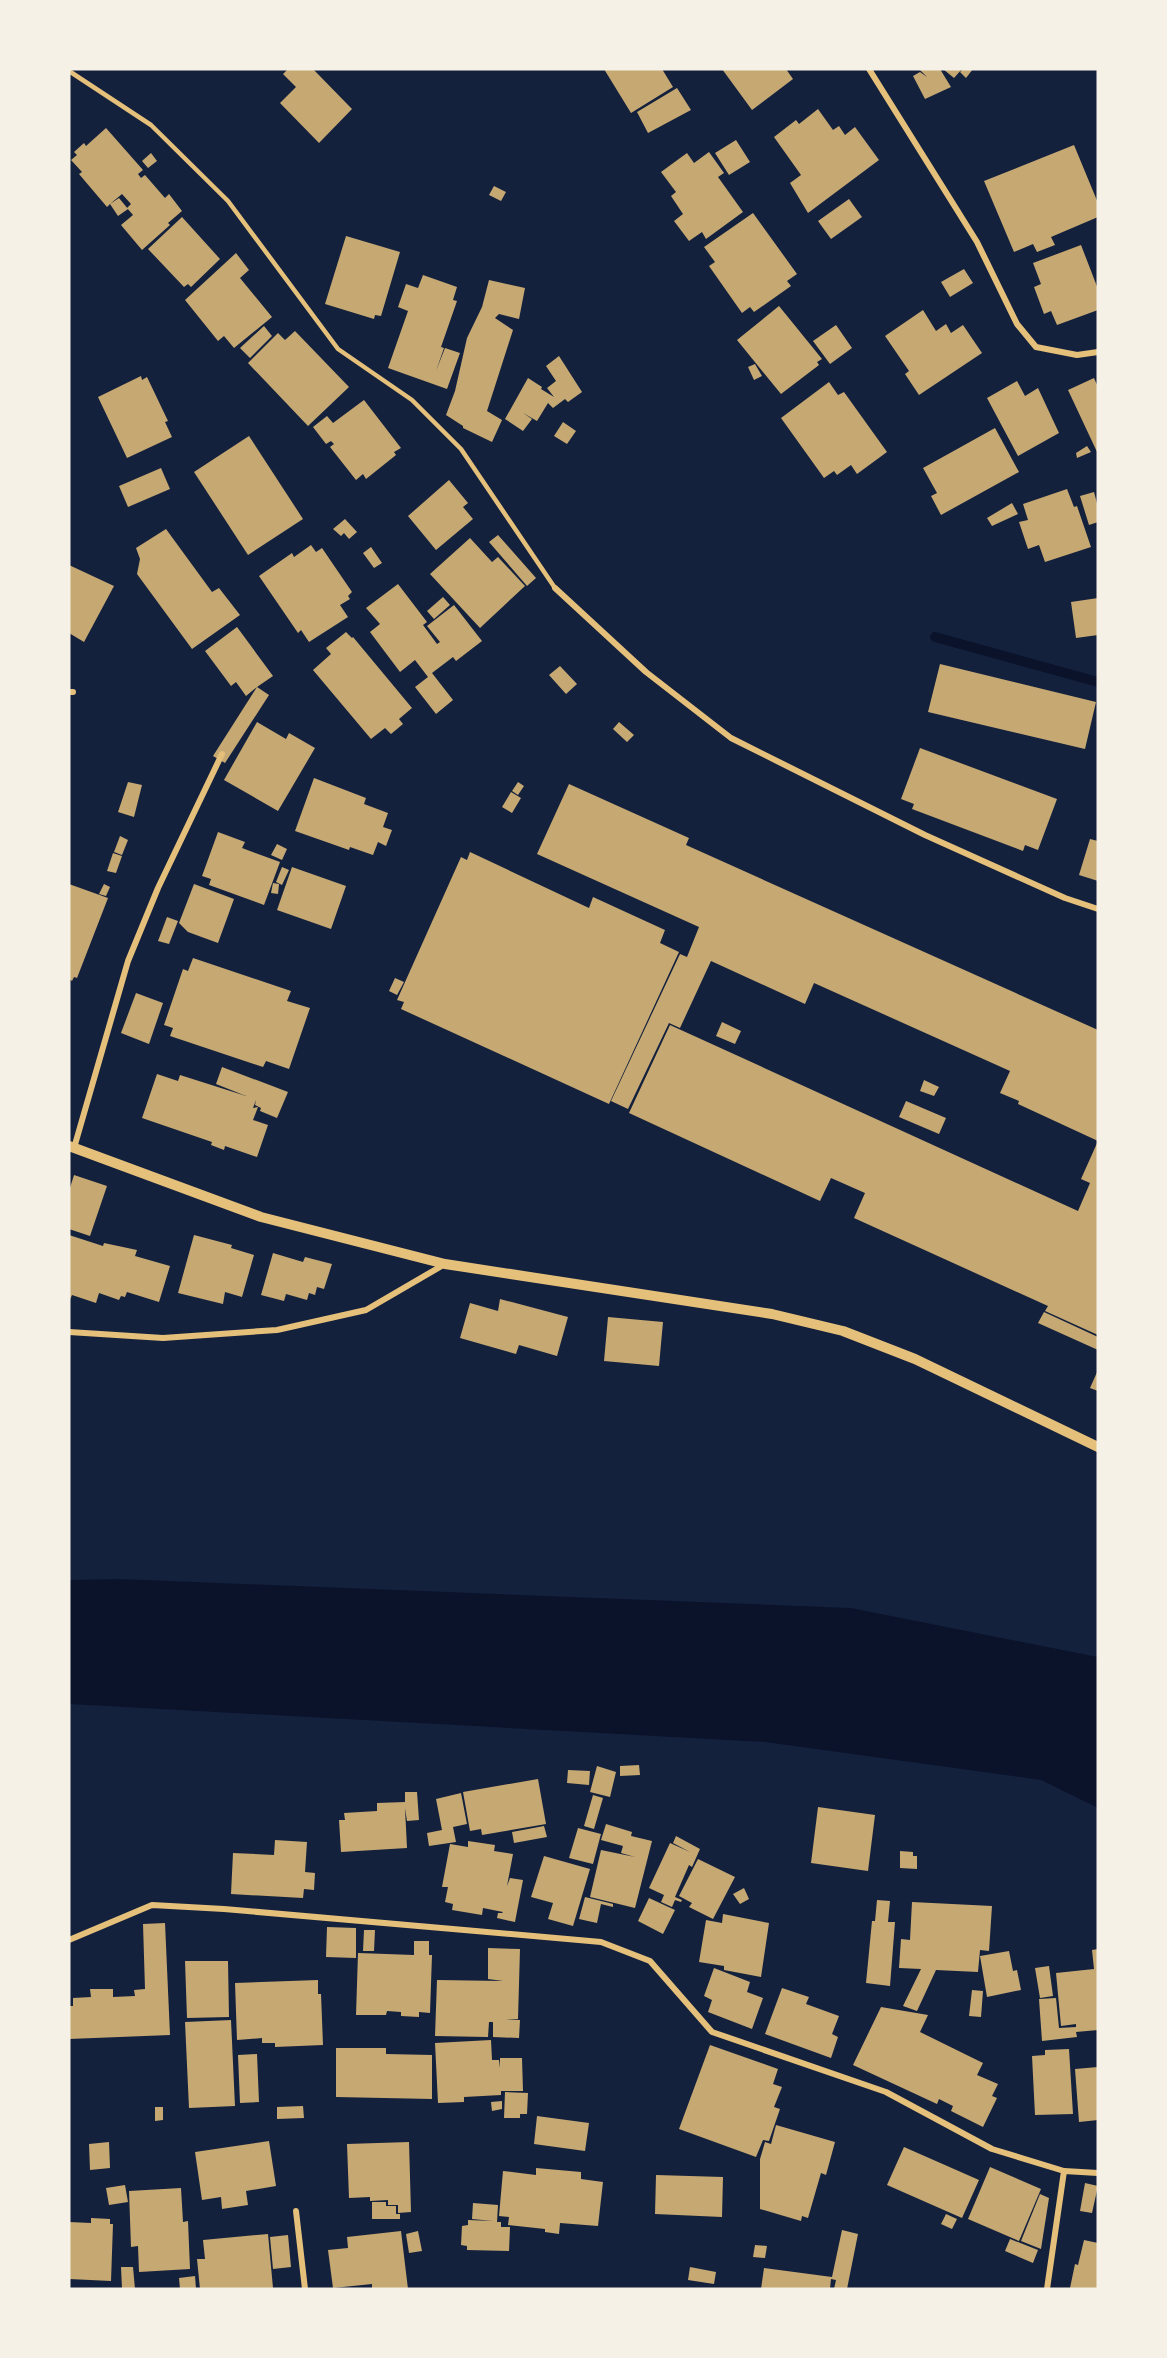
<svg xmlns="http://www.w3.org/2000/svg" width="1167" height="2358" font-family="Mulish,sans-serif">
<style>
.water{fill:#0b132b}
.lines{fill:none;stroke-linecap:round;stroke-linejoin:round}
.stream{stroke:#0b132b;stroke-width:10}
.building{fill:#c6a872}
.service{stroke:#e5c07b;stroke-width:4.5}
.minor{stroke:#e5c07b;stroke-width:6}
.tertiary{stroke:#e5c07b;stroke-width:10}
</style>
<rect width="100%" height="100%" fill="#14213d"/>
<path class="water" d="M120 1579 851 1608 1098 1657V1808L1041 1780 765 1742 69 1704V1580Z"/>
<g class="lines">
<path class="stream" d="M935 637 1098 682"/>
</g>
<path class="building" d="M288 69H313L352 109 319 143 280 103 296 87 283 74Z
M604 69H662L673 87 631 113Z
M722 69H786L793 79 752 110Z
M919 69H940L951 87 925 99 913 76 920 72 927 77Z
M943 69H962L954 78Z
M963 69H973L966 78 960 72Z
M677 88 691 110 648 133 637 112Z
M818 109 833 130 839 126 845 135 855 127 879 160 808 213 790 183 801 175 774 137 796 120 799 124Z
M106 128 143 170 138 174 141 178 145 175 165 198 169 194 182 211 168 223 170 225 142 250 121 225 133 215 127 208 131 204 122 194 110 204 119 198 128 209 118 216 110 204 107 207 79 174 82 172 71 160 77 155 74 152 84 143 86 146Z
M736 140 750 162 729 175 715 153Z
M1074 145 1098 203V217L1051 237 1055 245 1037 252 1033 244 1014 252 984 181Z
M709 152 724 173 718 177 743 212 706 239 702 232 689 241 674 221 683 214 671 196 676 192 661 172 687 153 694 163Z
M151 153 157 161 148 168 142 161Z
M494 186 506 192 501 201 489 195Z
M849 199 862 217 831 239 818 221Z
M753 213 797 274 787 281 791 286 754 312 750 307 742 313 709 266 715 262 704 247Z
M182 217 220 259 191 287 188 284 184 287 148 249Z
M346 236 400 252 381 316 375 315 374 319 325 304Z
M1081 245 1098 289V310L1057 325 1051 311 1044 314 1034 287 1041 284 1033 263Z
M236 253 249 270 240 278 272 317 234 348 224 336 218 341 185 300Z
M964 269 973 283 950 297 941 282Z
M423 275 457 287 453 300 457 301 441 347 444 348 436 371 445 348 460 353 447 389 388 368 408 311 398 307 406 284 418 288Z
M489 280 525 288 519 319 499 314 495 318 513 330 487 411 502 420 492 442 463 428V426L446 415 455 391 467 338 482 307Z
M779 306 822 359 817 362 819 365 781 394 737 340Z
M923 310 936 331 946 324 951 333 963 325 982 353 919 395 905 374 909 371 885 336Z
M836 325 852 348 830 364 813 341Z
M264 326 272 336 250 358 240 348Z
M295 331 349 387 308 426 248 363 278 333 285 340Z
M559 356 582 392 568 402 565 399 553 408 548 403 537 421 523 413 532 419 523 431 505 419 528 378 542 387 541 389 554 397 547 388 556 381 546 366Z
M755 364 762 376 754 380 748 367Z
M141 376 142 380 147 377 168 421 165 422 172 437 127 458 98 397Z
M1094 378 1098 387V454L1068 390Z
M1017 381 1025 396 1038 388 1059 433 1018 456 987 398Z
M829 382 838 395 844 392 887 452 857 474 851 465 837 475 834 471 824 478 781 418Z
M364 400 401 448 394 452 396 455 366 479 363 474 356 480 330 447 334 444 331 441 326 444 313 427 327 416 333 423Z
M563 422 576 431 567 444 554 436Z
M995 428 1019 472 941 515 931 496 937 493 923 468Z
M249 436 303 519 248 555 194 472Z
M1087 446 1091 452 1077 458 1076 453Z
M161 468 170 489 128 507 119 486Z
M449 480 468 503 463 507 473 519 436 550 408 516Z
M1067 489 1074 507 1077 506 1091 547 1045 562 1039 545 1028 549 1019 522 1028 520 1023 504Z
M1094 492 1098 507V522L1089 525 1080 496Z
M1012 503 1018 514 992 526 987 518Z
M345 519 357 532 349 539 344 533 341 536 333 529Z
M166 529 212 592 219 588 240 615 192 649 137 574 140 559 136 548Z
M498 535 536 578 527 586 489 542Z
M470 538 492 562 498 557 525 586 480 628 430 574Z
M311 545 316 552 322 548 352 592 348 596 350 599 340 605 348 617 309 642 301 630 298 633 259 576 292 553 294 557Z
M371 547 382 563 374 568 363 553Z
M69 565 114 586 84 642 69 633Z
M398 584 427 622 423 625 437 644 440 642 427 626 454 605 482 641 456 661 453 657 432 673 453 700 436 714 415 687 428 677 415 660 400 672 370 632 380 624 366 608Z
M443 597 450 605 434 619 427 611Z
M1098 598V635L1076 638 1071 602Z
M237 627 273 676 257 687 269 695 225 763 213 756 257 687 246 696 236 682 231 686 205 651Z
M346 632 352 638 353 637 412 708 399 719 403 724 391 734 385 728 371 739 313 670 331 654 326 648Z
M940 664 1096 702 1085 749 928 712Z
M560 666 577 684 566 694 549 675Z
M257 722 286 739 289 733 315 748 278 811 224 780Z
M619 722 634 735 627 742 613 729Z
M920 748 1057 799 1038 850 1025 845 1023 851 912 809 914 804 901 799Z
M314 778 366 798 364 804 388 813 383 827 392 830 386 846 378 842 373 855 350 847 349 850 295 831Z
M128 782 142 785 134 817 118 812Z
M518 782 524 786 518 795 512 791Z
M569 784 689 838 686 845 1098 1030V1141L1018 1104 1019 1101 1000 1093 1010 1071 814 983 805 1004 711 961 680 1028 669 1023 628 1109 611 1101 680 954 687 957 699 927 537 854Z
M511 792 521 798 512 813 502 807Z
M218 832 245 842 242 848 280 862 264 905 209 885 211 879 202 876Z
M120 836 128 840 122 855 114 852Z
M1090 839 1098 841V881L1079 875Z
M277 844 287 849 282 860 271 855Z
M470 852 589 908 593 897 665 930 660 943 679 952 609 1104 401 1009 404 1002 397 1000 461 857 467 860Z
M113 853 122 856 116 873 107 871Z
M282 867 289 870 282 885 276 882Z
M292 867 346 886 331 929 277 910Z
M273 883 279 884 278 894 271 893Z
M69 884 108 898 77 978 74 977 72 981 69 979Z
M104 884 110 887 106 896 99 894Z
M194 884 234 899 218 943 188 932 179 923Z
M167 917 178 921 169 944 158 941Z
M193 958 291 991 287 1001 310 1008 289 1069 266 1061 263 1067 170 1036 173 1028 164 1025 183 969 188 971Z
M395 978 404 982 397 995 389 991Z
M136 993 163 1003 149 1044 121 1033Z
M722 1022 741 1031 735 1044 716 1036Z
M670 1025 1078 1211 1090 1183 1081 1179 1098 1141V1335L1045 1311 1048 1306 854 1218 865 1193 831 1178 820 1201 629 1113Z
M222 1067 288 1092 277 1118 260 1111 261 1108 255 1105 256 1100 253 1108 258 1107 253 1120 268 1125 257 1157 225 1146 224 1150 211 1145 212 1142 142 1118 157 1074 178 1081 180 1075 246 1096 216 1084Z
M924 1080 939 1087 934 1096 920 1091Z
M906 1101 946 1118 939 1134 899 1117Z
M74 1175 107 1186 90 1236 69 1229V1191Z
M69 1235 103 1246 104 1243 137 1250 135 1256 170 1266 159 1302 127 1292 125 1297 121 1296 119 1300 99 1293 96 1303 72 1295 69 1302Z
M194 1235 232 1245 231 1248 254 1255 242 1297 225 1292 223 1304 178 1293Z
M273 1253 303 1262 305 1257 332 1264 324 1289 317 1287 315 1295 309 1293 307 1300 286 1294 284 1301 261 1295Z
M500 1299 568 1317 557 1356 519 1345 516 1354 460 1338 470 1303 498 1311Z
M1044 1312 1098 1337V1350L1038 1323Z
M608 1317 663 1322 659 1366 604 1361Z
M1098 1370V1391L1090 1388Z
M639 1765 640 1775 620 1776V1766Z
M597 1766 616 1772 610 1797 590 1792Z
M568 1770 590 1771 589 1785 567 1783Z
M538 1779 546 1824 482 1835 481 1829 470 1831 463 1792Z
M405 1792H417L419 1820 407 1821 405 1808 407 1848 341 1852 339 1820H345L344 1813 377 1811V1803L405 1802Z
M461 1793 467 1824 453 1827 456 1842 429 1846 427 1833 442 1830 436 1799Z
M593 1795 603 1798 594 1829 584 1826Z
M818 1807 875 1815 868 1871 811 1863Z
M606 1824 632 1832 631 1836 652 1841 635 1908 590 1897 601 1850 635 1857 621 1853 623 1846 601 1840Z
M544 1826 547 1837 514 1843 512 1832Z
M578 1828 601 1834 593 1864 569 1858Z
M676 1836 700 1849 692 1867 689 1865 675 1897 682 1900 681 1902 675 1900 672 1907 661 1902 664 1895 649 1888 670 1843 690 1852 673 1843Z
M275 1840 307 1842 305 1872 315 1873 314 1890 304 1889 303 1898 231 1894 233 1853 274 1855Z
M468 1841 495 1845 494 1851 513 1854 507 1886 510 1878 523 1880 515 1922 497 1918 498 1913H502L503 1912 483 1908 482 1915 452 1910 453 1904 445 1902 448 1887H442L450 1844 468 1847Z
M900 1851 913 1852V1856H917V1869L900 1868Z
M544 1856 590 1869 573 1926 548 1919 553 1903 531 1897Z
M698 1859 735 1877 713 1919 689 1907 692 1903 679 1896Z
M744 1888 749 1899 740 1904 733 1894Z
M585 1897 613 1904V1907L601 1904 597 1923 579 1919Z
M649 1898 675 1910 663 1934 638 1921Z
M877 1900 890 1901 888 1922H895L890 1986 866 1983 872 1921H875Z
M912 1902 992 1906 989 1951 980 1950 978 1972 936 1970 917 2011 903 2006 921 1969 899 1968 901 1939 910 1940Z
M723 1914 769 1923 761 1977 724 1970V1966L699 1962 706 1920 722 1923Z
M165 1923 170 2035 69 2039V2006H73V1998L91 1997 90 1989H113V1997L135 1996 134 1990 145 1989 143 1924Z
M327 1927 356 1928V1958L326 1957Z
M364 1930H375L374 1951H363Z
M414 1941H429V1955H432L430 2013 419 2012V2017L401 2016V2012L387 2011 386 2015H356L358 1953 414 1955Z
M488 1948 520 1949 518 2019H505L520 2020 519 2038 493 2037V2022H489L488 2037 435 2036 437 1980 503 1981 488 1979Z
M1098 1949V2030L1076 2032 1077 2037 1042 2041 1039 1999 1056 1998 1059 2028 1076 2027V2024L1061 2026 1056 1973 1094 1969 1092 1950Z
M1009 1951 1013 1971 1017 1970 1021 1990 987 1997 980 1956Z
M185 1961H228L229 2017 187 2018Z
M1049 1966 1053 1996 1040 1998 1035 1968Z
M714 1968 750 1982 747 1992 763 1998 752 2029 708 2012 712 2000 704 1996Z
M318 1980V1994H321L323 2045 275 2047V2043H262V2038L237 2040 235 1983Z
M782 1988 809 1997 806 2004 839 2016 832 2034 838 2037 831 2058 765 2034Z
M972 1990 983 1991 981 2017 969 2016Z
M881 2007 928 2015 920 2032 983 2063 977 2075 998 2084 992 2096 997 2098 983 2127 951 2111 953 2106 939 2099 937 2104 853 2065Z
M231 2020 235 2106 189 2108 185 2022Z
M491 2040 492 2060H499L500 2068V2058H522L523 2091H501V2095L464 2097V2102L438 2103 435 2043Z
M710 2045 778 2069 773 2084 782 2087 774 2107 780 2109 769 2141 763 2140 756 2157 679 2129Z
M336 2048H386V2054L432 2055V2099L336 2097Z
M1069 2049 1073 2114 1035 2115 1032 2056 1045 2055V2050Z
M257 2054 259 2102 240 2103 238 2055Z
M1098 2067V2120L1079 2122 1075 2069Z
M505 2092 528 2093 527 2114H520V2118H504Z
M502 2101V2109L492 2111 491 2102Z
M303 2106 304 2118 277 2119V2107Z
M155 2107H163V2120L155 2121Z
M537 2116 589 2123 585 2151 534 2144Z
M776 2125 835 2142 826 2175 821 2173 808 2218 802 2216 801 2221 760 2209V2159L765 2142 771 2144Z
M269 2141 276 2186 246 2191 248 2205 222 2209 221 2197 202 2200 195 2152Z
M109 2142 110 2168 90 2170 89 2144Z
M409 2142 411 2212 398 2213V2205H388V2200L370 2201V2197L349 2198 347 2144Z
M904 2147 979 2180 962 2218 887 2185Z
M990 2167 1041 2189 1019 2241 968 2219Z
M536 2168 581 2172V2179L603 2182 598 2226 560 2223 559 2234 545 2232V2229L508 2225 509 2217 499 2216 503 2171 536 2175Z
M656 2175 723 2177 722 2217 655 2214Z
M1085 2183 1098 2186 1092 2213 1080 2211Z
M125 2185 128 2202 109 2205 106 2188Z
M181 2188 183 2222 188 2221 190 2269 139 2272 138 2246 131 2247 129 2191Z
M1040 2194 1049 2198 1041 2249 1021 2241Z
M372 2202H386V2206H396V2214H400V2219H372Z
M473 2203 498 2205 497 2222H501V2227H510L509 2251 467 2250V2246L461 2245 462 2226 468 2225V2220L493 2221 472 2219Z
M946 2214 957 2219 952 2229 941 2224Z
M91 2218 110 2219V2224H113L111 2281 69 2279V2222L91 2223Z
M842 2230 858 2234 847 2289H834L836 2280 831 2279 830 2289H761L764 2268 832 2277Z
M401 2231 408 2289H372V2284L333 2288 328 2250 348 2248 347 2237Z
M418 2231 422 2251 409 2253 406 2234Z
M268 2234 273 2288 200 2289 197 2259H205L203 2240Z
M288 2235 291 2267 273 2269 270 2237Z
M1010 2239 1038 2250 1033 2263 1005 2251Z
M1084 2240 1098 2243V2289L1070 2288 1075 2264 1078 2265Z
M755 2245 767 2246 765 2258 753 2257Z
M121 2267H133L135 2289H122Z
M690 2267 716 2272 714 2284 688 2280Z
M195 2276 196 2289H180L179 2278Z"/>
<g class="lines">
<path class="service" d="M69 71 151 125 228 201 338 349 412 400 461 449 555 588"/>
<path class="minor" d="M869 69 977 242 1017 324 1036 347 1077 355 1098 352
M555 588 646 672 731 738 925 835 1065 898 1098 909
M69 692H73
M74 1148 128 961 158 888 222 754
M69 1332 163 1338 277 1330 366 1310 445 1264
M69 1940 152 1905 224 1909 601 1942 650 1961 712 2032 886 2092 992 2149 1064 2171 1047 2289
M1064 2171 1098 2173
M296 2211 305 2289"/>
<path class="tertiary" d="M69 1146 261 1217 445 1264 772 1314 843 1331 915 1359 1098 1447"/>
</g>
<rect width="1167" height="2358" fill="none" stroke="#f6f1e7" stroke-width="141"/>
</svg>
